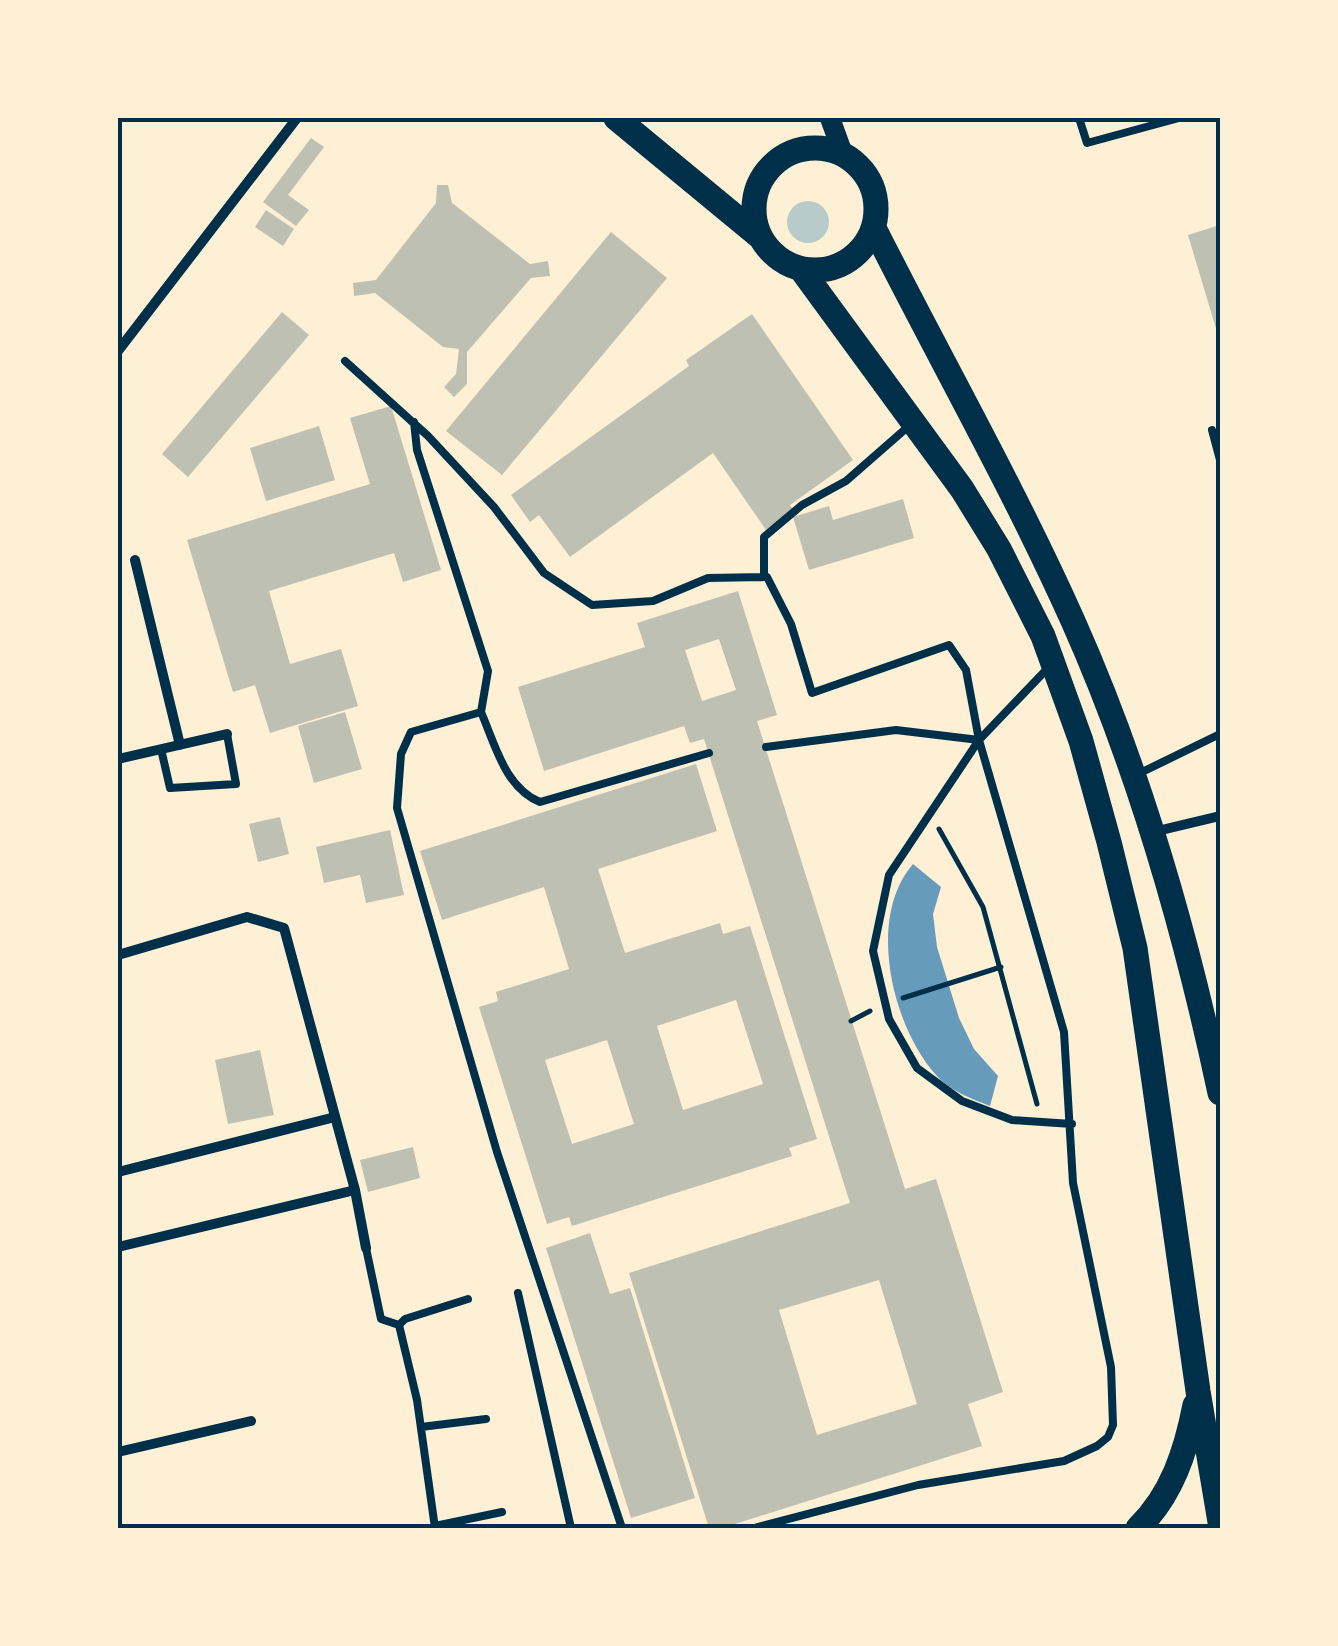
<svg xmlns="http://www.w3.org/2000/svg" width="1338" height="1646" font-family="'Alegreya Sans',sans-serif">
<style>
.green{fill:#b9caca}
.water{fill:#669bbc}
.building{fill:#bec0b2;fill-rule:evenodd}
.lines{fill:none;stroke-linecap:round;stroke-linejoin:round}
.path{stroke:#003049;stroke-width:5}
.service{stroke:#003049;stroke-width:8}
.minor{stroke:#003049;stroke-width:10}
.secondary{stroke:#003049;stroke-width:20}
.primary{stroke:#003049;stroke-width:25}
.neatline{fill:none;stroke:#003049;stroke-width:4}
</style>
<rect width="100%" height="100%" fill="#fdf0d5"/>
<path class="green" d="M787 222a21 21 0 1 1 42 0a21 21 0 1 1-42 0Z"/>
<path class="water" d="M913 864 941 887 933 914 937 947 959 1018 974 1049 998 1076 990 1106C972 1099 950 1091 936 1075 892 1026 866 918 913 864Z"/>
<path class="building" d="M311 138 324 147 288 195 309 210 296 226 263 202Z
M437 185H448L452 203 530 264 548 261 550 276 531 278 467 352V384L454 397 444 387 456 374 459 349 443 347 375 293 354 296 353 283 376 280 436 203Z
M266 210 294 229 283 246 255 227Z
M1220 225V342L1188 235Z
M611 232 667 278 502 475 446 431Z
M282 312 309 335 188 477 162 454Z
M752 314 853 460 790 505 794 511 766 530 713 453 570 557 539 515 530 522 511 495 689 366 686 360Z
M391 406 441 570 403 582 394 553 269 591 290 664 341 649 358 706 270 733 255 685 233 692 187 540 370 484 350 418Z
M319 426 335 480 266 501 250 448Z
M903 499 914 538 809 570 793 517 829 506 833 520Z
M738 591 777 715 757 721 905 1189 936 1179 1003 1392 968 1404 982 1446 722 1528H709L629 1273 850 1203 704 739 690 743 684 726 544 771 518 687 645 647 637 623ZM719 639 736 690 702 701 685 650ZM879 1280 917 1404 817 1435 779 1310Z
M345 712 362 769 314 783 298 726Z
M696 764 717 831 598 869 625 953 720 923 723 934 750 926 817 1139 789 1148 792 1156 572 1226 569 1217 547 1224 479 1007 498 1001 496 992 569 969 544 887 442 920 420 851ZM736 1000 763 1084 683 1110 657 1026ZM607 1040 634 1124 572 1144 545 1060Z
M280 817 289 854 258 862 249 824Z
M390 830 404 895 366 903 360 875 324 883 316 847Z
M260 1050 274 1115 228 1124 215 1060Z
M413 1147 420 1178 368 1192 360 1160Z
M590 1233 610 1294 630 1288 695 1498 631 1518 546 1248Z"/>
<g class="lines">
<path class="path" d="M939 829 983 907 1037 1104
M903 998 1001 967
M851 1021 870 1011"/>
<path class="service" d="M1079 118 1087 143 1179 118
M345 361 428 436 494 507 544 573 592 605 653 601 708 578 767 577 791 624 812 693 949 645 966 670 979 740 1064 1032 1073 1183 1111 1367 1113 1425 1108 1437 1097 1446 1064 1461 918 1485 754 1528
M414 422 417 450 488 671 481 712
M1212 430 1220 460
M764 577V537L802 505 846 481 910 425
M1048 668 979 740 889 875 873 951 889 1019 917 1068 962 1101 1012 1120 1072 1124
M766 747 896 730 979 740
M161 749 170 788 236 784 227 734
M1136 775 1220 734
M366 1248 381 1319 399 1325 417 1400 435 1528
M518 1293 571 1528
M399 1325 405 1319 468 1299
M421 1427 486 1419
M435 1526 502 1512
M622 1528 497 1152 397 808 401 754 411 732 481 712C495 744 505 788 540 802L709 753"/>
<path class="minor" d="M118 351 297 118
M135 560 180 745
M118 759 227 734
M1153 832 1220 816
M118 955 247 917 284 928 355 1190 366 1248
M118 1172 335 1117
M118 1247 355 1190
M118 1452 251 1421"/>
<path class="secondary" d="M830 118 843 154"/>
<path class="primary" d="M616 118 759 236
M754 209a61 61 0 1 1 122 0a61 61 0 1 1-122 0Z
M874 228C940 359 1013 487 1073 621 1140 771 1186 933 1220 1093
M801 269 962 489 999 549 1043 636 1081 741 1109 842 1135 948 1198 1391 1220 1522
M1138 1528C1172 1495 1186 1451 1195 1405"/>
</g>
<rect width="1338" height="1646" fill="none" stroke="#fdf0d5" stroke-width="240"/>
<rect x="120" y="120" width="1098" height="1406" class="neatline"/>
</svg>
